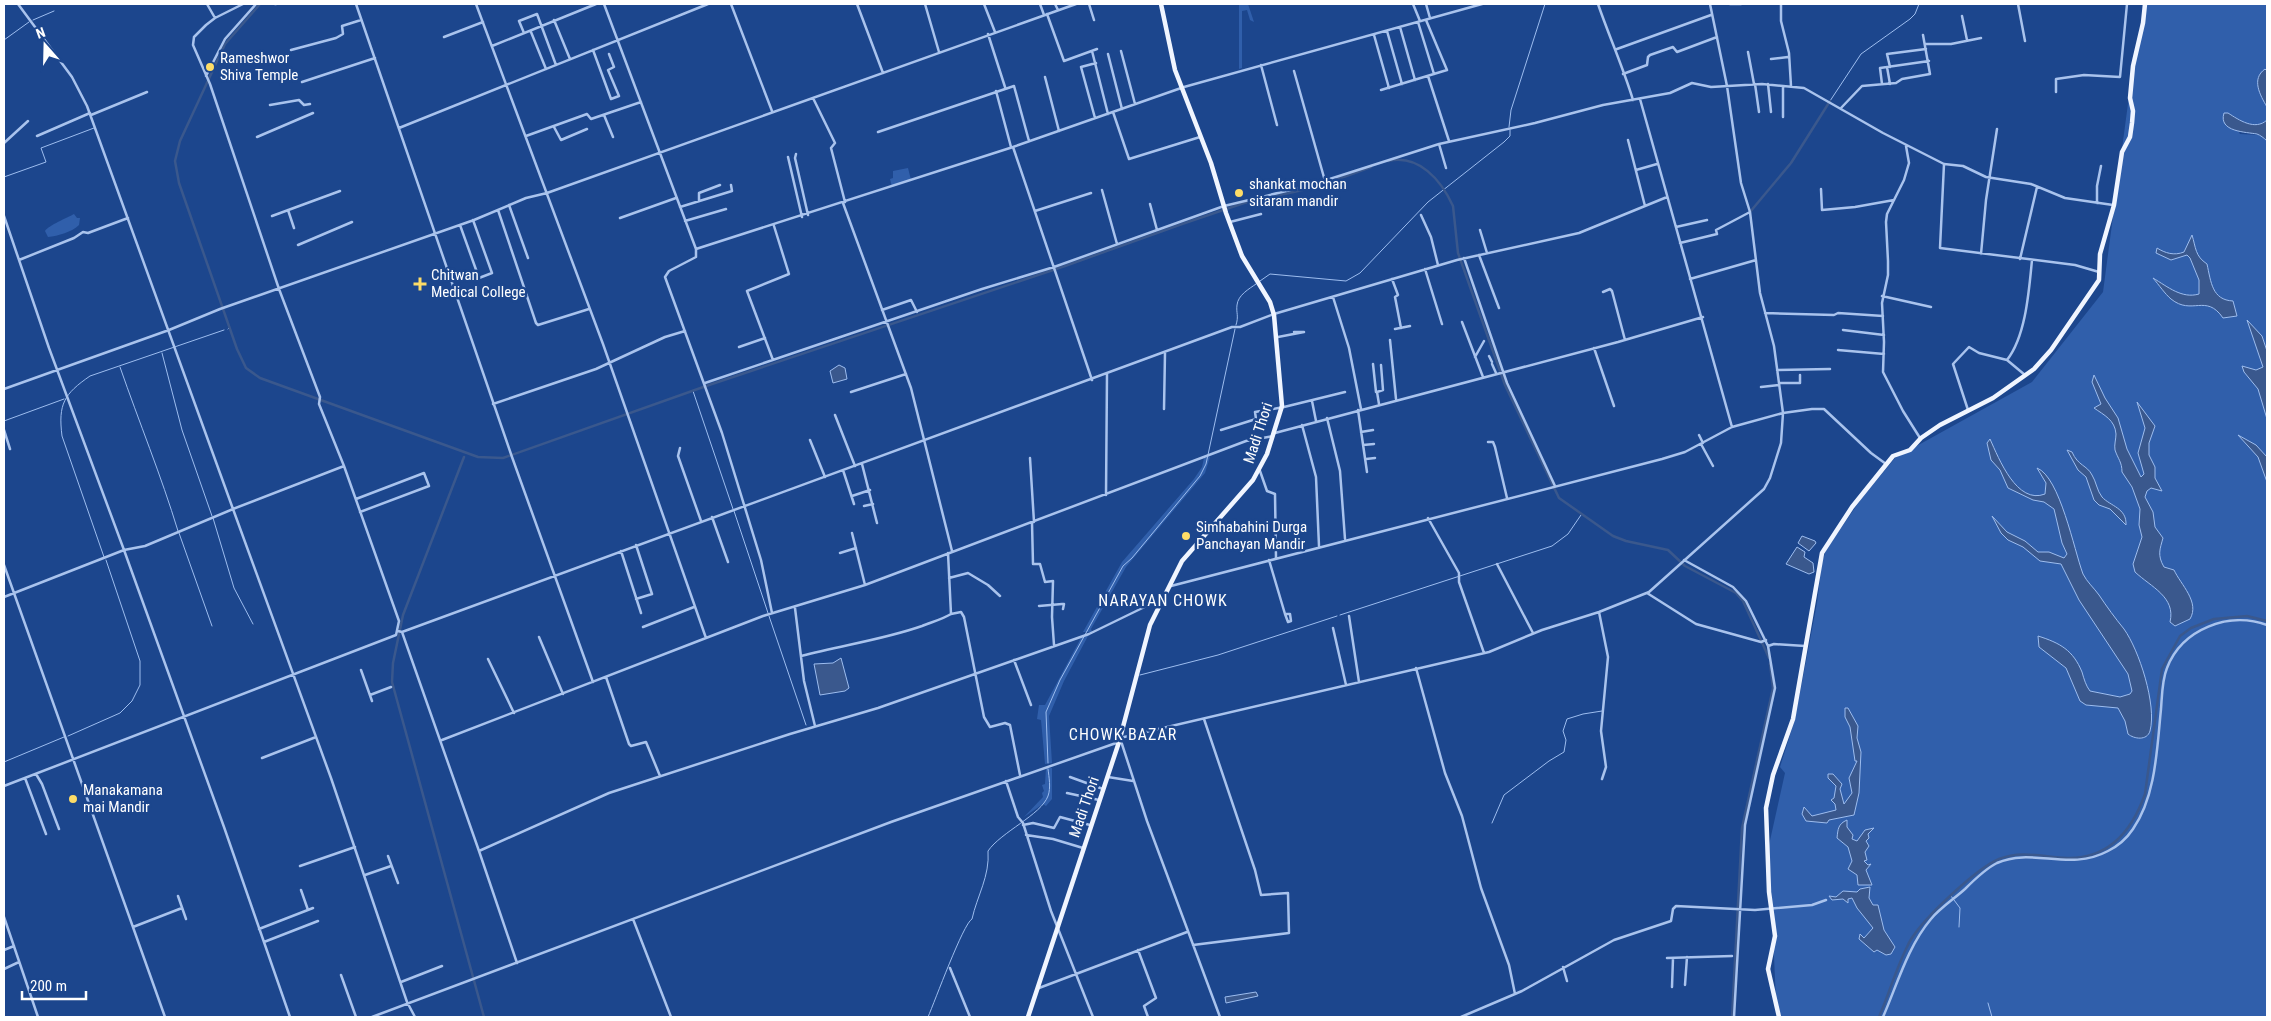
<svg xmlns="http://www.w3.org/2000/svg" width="2271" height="1021" font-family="'Roboto Condensed',sans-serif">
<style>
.green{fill:#305fab}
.water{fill:#3a588d;stroke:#9dbdef}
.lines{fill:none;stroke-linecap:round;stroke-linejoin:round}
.stream{stroke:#9dbdef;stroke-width:1}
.canal{stroke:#3a588d;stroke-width:2.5}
.minor{stroke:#a9c3ed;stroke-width:2.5}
.major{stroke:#f0f5ff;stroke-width:4.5}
.poi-dot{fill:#fddc67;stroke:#1c468d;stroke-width:2}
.labels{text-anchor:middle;stroke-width:5;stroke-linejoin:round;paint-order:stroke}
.poi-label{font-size:15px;fill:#fff;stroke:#1c468d;text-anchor:start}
.street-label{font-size:15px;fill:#fff;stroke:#1c468d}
.neighbourhood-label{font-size:16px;letter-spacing:1px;fill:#fff;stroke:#1c468d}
</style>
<rect width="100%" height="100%" fill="#1c468d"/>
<path class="green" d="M1239 4H1248L1254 22 1250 20 1247 10 1242 11V68L1239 69Z
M2146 4H2267V71L2265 69 2261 96 2267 107V120C2255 131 2240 120 2228 113L2240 134 2259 135 2267 141V1017H1780L1776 1001 1769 845 1785 773 1780 767 1795 719 1817 603 1822 562 1826 550 1861 499 1895 458 2032 382 2103 292 2133 66Z
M908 168 911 180 892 187 890 179 893 178V171Z
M74 214 77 218H80L79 225C72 232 58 236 48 237L45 231C49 225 67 218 74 214Z
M1210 457 1205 473 1126 567 1091 629 1092 632H1083L1122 562 1194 479 1202 467 1204 458Z
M1082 636H1088L1064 681 1049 716 1052 763 1045 764 1041 720 1037 719 1039 705H1045Z
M1046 768H1052V799L1046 806 1043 804 1024 817 1043 797 1042 793 1044 791 1042 785 1045 784Z"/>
<path class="water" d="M2265 69 2267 71V107C2260 95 2251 79 2265 69Z
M2224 113H2228C2239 120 2255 131 2267 120V141C2264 138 2260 135 2257 134 2246 132 2218 132 2224 113Z
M2192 235C2196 248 2195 256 2207 264 2211 282 2212 300 2233 301L2237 316 2223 318C2206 293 2192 316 2171 299 2165 294 2159 285 2153 278 2168 287 2182 299 2199 294V280L2190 258 2187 255 2171 260 2156 253 2157 248C2165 253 2174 256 2184 252Z
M2247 320 2262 336 2267 351V419L2258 389 2244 372 2242 366 2256 370 2263 367Z
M839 365 845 368 847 379 833 383 830 371Z
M2094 375 2105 398 2118 418 2127 449 2141 477 2144 474 2138 453 2145 428 2137 402 2155 426 2149 443V455L2155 467V478L2162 491 2151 488 2147 491 2145 497 2153 512 2155 527 2163 538C2160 549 2157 555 2164 567L2174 570C2181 585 2200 602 2190 619L2175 626 2170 622C2176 597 2151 587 2135 572L2133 564 2142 537 2139 525 2140 509 2132 487 2122 472C2122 462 2118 459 2115 450 2114 445 2116 439 2116 434 2115 420 2104 415 2094 408L2101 404 2092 382Z
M2238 435 2256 445 2267 457V482L2258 457Z
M1990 439C1999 459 2017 505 2045 494L2046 483 2037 468C2060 477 2074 550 2083 574 2087 582 2094 588 2099 595 2107 607 2115 618 2124 629 2139 650 2157 705 2150 731 2147 741 2134 739 2128 734L2125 721 2118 708 2086 705 2080 701 2066 668 2039 647 2038 636C2060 643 2073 650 2082 672 2084 679 2086 686 2090 691L2120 697 2130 694 2132 691 2128 674 2079 600 2061 564 2040 561 2023 547 2008 540 2001 533 1992 516 2007 532 2025 541 2038 552H2049L2064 558 2067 554 2062 543 2054 509 2044 502 2033 500 2008 488 2000 470 1991 460 1987 443Z
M2067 450 2072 452C2078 466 2087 465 2092 475 2096 481 2097 491 2102 497 2110 506 2127 508 2126 525L2110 509 2099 505 2094 500 2086 477 2078 470Z
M1802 536 1815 541 1816 543 1809 551 1798 543Z
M1797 547 1805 552 1804 557 1813 563 1814 572 1809 574 1786 564Z
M841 658 849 688 845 691 820 695 814 664 833 663Z
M1845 708H1848L1858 726 1857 738 1861 752 1859 793 1854 815 1829 820 1827 823 1806 821 1802 814 1804 807 1812 816 1836 810 1835 804 1831 800 1834 798 1836 786 1828 778V774H1833L1842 784 1840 789 1844 804 1852 793 1849 778 1857 761H1855L1850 727 1845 717Z
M1847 820V827L1853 835 1852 839 1857 841 1865 830 1874 828 1868 834 1869 838 1866 841 1869 846 1865 852 1867 860 1864 861 1868 865 1871 864 1866 870 1872 885H1858L1857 875 1848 869 1852 861 1848 847 1837 838C1838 829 1838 824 1847 820Z
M1870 887 1869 898 1873 905H1878L1884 930 1895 947 1891 954 1886 955 1877 950 1874 952 1859 939 1860 934 1864 938 1873 928 1857 908 1852 898 1848 899V903L1843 899 1832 900 1829 896 1836 897 1843 891 1857 892 1860 889Z
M1256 992 1258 996 1226 1003 1225 997Z"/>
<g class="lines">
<path class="stream" d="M33 20 54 11
M4 40 29 22
M1830 101 1861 54 1910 19 1915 14 1919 4
M1509 127 1511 110 1545 4
M4 177 46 162 41 148 94 128
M1260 281 1270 274 1346 281 1360 273 1428 202 1504 142 1510 136V130
M1236 325C1239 316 1236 313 1237 305 1238 295 1249 289 1256 284
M228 329 229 328
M162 353 182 430 212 516
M120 367C139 422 161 475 178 531
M693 391 733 509
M4 421 64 399
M734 511 768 613
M213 518 234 588 253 624
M179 533 212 626
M104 557 62 436C58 404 64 394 90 376L224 330
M1340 615 1552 546 1568 534 1581 515
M769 616 806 725
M1140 675 1218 655 1337 616
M68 736 120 713 132 701 140 685V661L106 560
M4 762 64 737
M1048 763 1046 712 1060 680 1123 566 1132 558 1200 476 1206 464 1235 329
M1492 823 1504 795 1549 761 1564 752 1566 740 1563 731 1567 719 1583 714 1602 711
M1951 896 1960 908 1959 927
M1988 1003 1992 1017
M928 1017C935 1001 963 924 972 919 977 896 990 876 988 851 1001 832 1041 815 1048 796 1051 788 1049 777 1048 769"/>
<path class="canal" d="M260 4 225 44 180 141 175 161 179 183 237 349 246 368 260 378 478 457 503 458 709 385 1065 266 1182 224 1244 203 1316 187 1371 167
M1388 161C1419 154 1441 180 1453 206L1458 253 1505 385 1559 498 1613 536 1626 541 1668 550 1685 566 1736 593 1743 601 1769 658
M1750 212 1791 163 1830 101
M464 457 403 615 393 663 392 682 484 1017
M1732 1017 1742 828 1773 688 1770 664
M1879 1017C1889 994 1896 969 1907 947 1917 923 1976 869 1999 859 2022 850 2043 857 2067 858 2109 859 2132 831 2145 794L2162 669 2180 636 2191 628 2214 619 2247 616 2267 621"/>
<path class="minor" d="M207 4 215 18
M275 4H276
M356 4 512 457 593 682
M476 4 603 344 706 638 763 616 865 585 1246 441 1273 436
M604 4 696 249 1013 147 1092 380
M731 4 772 111
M857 4 883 73
M925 4 939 52
M984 4 995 32
M1040 4 1044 15
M1055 4 1058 10
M1089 4 1094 20
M1413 4 1420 21
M1426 4 1430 18
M1598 4C1609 36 1623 67 1633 100
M1730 4H1741
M1781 4V21L1789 53 1791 86
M2018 4 2025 41
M1047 14 1064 61 1097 49
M1962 16 1967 40
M554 20 570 59
M1418 22 1434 74
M1400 27 1415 80
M1387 31 1402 84
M531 32 546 69
M524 33 519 21 537 14 556 65
M988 34 1005 87
M1374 35 1389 88
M444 37 483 22
M1925 44H1951L1981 38
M492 46 596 4
M1617 49 1711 15
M291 50 336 38 343 34 342 26 361 20
M593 50 611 99 619 96 608 70 614 67 609 54
M1092 51 1108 114
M1121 51 1135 104
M1748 52 1754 84
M1108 54 1122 109
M1771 59 1788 57
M1261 65 1277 125
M1887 67 1890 84
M1890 67 1887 54 1926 49
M1294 71 1325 181
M1623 74 1647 65 1648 57 1650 55 1673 47 1677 52 1717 37
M206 76 225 39 256 4
M1428 76 1449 141
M1045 77 1059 131
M302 82 375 58
M1755 84 1759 112
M1768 84 1771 112
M1882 84 1880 68 1929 61
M1783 86V117
M1381 90 1447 70 1426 20
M996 91 1011 147
M2056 92V79L2084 75 2120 77 2127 4
M813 98 835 143 831 148 845 202
M1640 99 1732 427
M270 105 299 100 304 105 310 104
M1841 108 1862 86 1896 83 1902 79 1930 74 1923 35
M1113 112 1129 159 1200 137
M91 115 147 92
M604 115 613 137
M1095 118 1081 67 1096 63
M554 127 561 140 587 129
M399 128 708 4
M878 132 1014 86 1029 141
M37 136 90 113
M526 136 587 114 591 119 641 102
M257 137 313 113
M1628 140 1645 206
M4 143 28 121
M1439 144 1446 168
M1906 146 1909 163 1904 180 1887 214 1886 222 1888 261V275L1882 303 1884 342 1883 372 1903 411 1920 438
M1013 147 1184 87 1482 4
M796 154 795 158 808 215
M788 157 802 217
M1944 164 1940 248 2075 265 2099 272
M1636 170 1657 164
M1821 189 1822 210 1855 207 1894 200
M1102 190 1117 244
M699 201V193L720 185
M843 203 911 388 952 551
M2097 203V186L2101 166
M1150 204 1157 230
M509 205 528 258
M680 207 732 191 731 185
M288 210 294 228
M498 210 536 323 538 325 589 309
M1035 211 1091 193
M1421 215 1431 237 1438 265
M4 216 49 348 124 550 145 546 233 509 87 106 72 77 18 4
M272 216 340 191
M620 218 676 198
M685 221 726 209
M1230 222 1261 214
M460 225 479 278 492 273 473 220
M1676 227 1707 220
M1480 230 1487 253
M1680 243 1717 234 1716 230 1750 212
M298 245 352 222
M696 249V257L669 271 665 277 722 433 761 560 772 613
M1981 254 1986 200 1997 129
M1479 255 1499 308
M1464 258 1507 383 1555 486
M2020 259 2037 187
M19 260 74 238 83 232 88 233 128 218
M1425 269 1442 324
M1392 279 1398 295 1395 297 1401 328
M1690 279 1756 260
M1603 292 1610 289 1612 291 1625 340
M1882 296 1931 307
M1333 297 1349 348 1361 409
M882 310 911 300 917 312
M1765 313 1834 315 1838 313 1883 316
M1462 322 1483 377
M1395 329 1410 326
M1843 330 1884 335
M1278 337 1304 332H1294
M1390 340 1396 399
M739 347 765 338
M1594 348 1614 406
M1838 350 1884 354
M1489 356 1492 362
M1475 357 1484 341
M773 360 747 291 789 274 774 226
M1373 364 1376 392
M1492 364 1496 373
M1777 370 1830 369
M2025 375 2007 360C2026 336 2029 290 2032 260
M705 383 982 289 1054 267 1224 206 1311 185 1439 144 1535 123 1603 105 1670 93 1692 83 1711 87 1762 84 1804 88 1883 133 1944 164 1963 166 1986 177 2031 184 2065 198 2113 205
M1779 383H1800V375
M1761 387 1779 385
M4 389 169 330 220 309 474 220 526 198 547 193 1076 4
M851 392 906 374
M1312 401 1316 421
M493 404 596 369 665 337 685 331
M1379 404 1377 392 1383 390 1381 365
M1164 409 1165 353
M1358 410 1367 472
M1968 410 1953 364 1969 347 1979 353 2007 360
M835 415 855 466
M1327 418 1340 471 1345 539
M1302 425 1316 477 1319 546
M4 430 10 449
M1221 430 1256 419 1255 412 1284 407 1345 392
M1361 432 1373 430
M1275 433 1618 342 1703 317
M1699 435 1703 443
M810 440 825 477
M1488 442H1493L1495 447 1507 498
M1701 444 1713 466
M1363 445 1374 444
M680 448 678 456 701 521
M1030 458 1034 522
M1366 459 1375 458
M862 464 877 523
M344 466 233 509 331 778 407 1002 415 1017
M843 470 854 504
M1260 471 1267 491 1275 494 1276 558
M1106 495 1107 374
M852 496 870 490
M356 499 424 473 429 486 360 512
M864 506 873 504
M712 517 728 562
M1428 518 1459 573V582L1484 653
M1032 523 1033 564H1040L1045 582 1053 581 1052 617 1054 645
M852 533 865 585
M636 545 652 594 636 599
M621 551 641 613
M840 553 856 548
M948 553 951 614 961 612 964 617 984 717 990 727 1005 723 1010 725 1020 775
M1269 560 1285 614H1290L1291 621 1288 622 1285 614
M1684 560 1733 587 1746 601 1768 646 1775 688 1745 825 1734 1017
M1497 564 1533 633
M4 565 165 1017
M949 578 968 573 988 585 1000 596
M1171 586 1662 459 1685 452 1732 427 1783 413 1812 409H1824L1871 453 1886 464
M1647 593 1696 624 1761 642 1766 640
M4 597 124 550 224 827 290 1017
M1039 606 1062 604H1064L1063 609
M795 608 804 681 815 726
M1599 612 1608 657 1601 731 1606 767 1602 779
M1349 616 1359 682
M643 627 694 607
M1333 628 1346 685
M398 631 402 632 479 851 609 793 790 734 878 708 1089 634 1161 599
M402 632 1232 327H1240L1274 314 1457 260 1579 233 1667 197
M539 637 563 694
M1768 646 1774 644 1805 646
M801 656C842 645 882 640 922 626 932 622 943 619 951 614
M488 659 514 713
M1014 660 1031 705
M1416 668 1445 773 1462 816 1481 888 1509 965 1515 994
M361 670 372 701
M606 677 629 744 631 746 646 742 660 776
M370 695 391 687
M442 740 706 638
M262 758 316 737
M36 774 42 784 59 829
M1070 777 1103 789
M1108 777 1133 781
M25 778 46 834
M1006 781 1018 817 1023 823 1051 911 1093 1017
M4 786 396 635 399 621 344 466 319 404 320 397 279 289 210 84 193 45 194 37 206 25 215 18 243 4
M1067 793 1099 800
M1023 825 1033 823 1054 828 1060 817 1090 825
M1026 835 1053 839 1083 848
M479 851 517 963
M388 856 398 883
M300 866 355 847
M365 875 391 866
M301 890 308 910
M178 896 186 919
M4 917 38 1017
M633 919 671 1017
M133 927 182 908
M259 929 313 908
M264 942 318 921
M1193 945 1289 933 1288 893 1261 895 1255 870 1204 719
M4 950 14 946
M1138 950 1156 998 1144 1006 1148 1017
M1667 958 1732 956
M1563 967 1567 981
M950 968 970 1017
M4 969 19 962
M341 975 356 1017
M401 982 442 966
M1685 985 1687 957
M1672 987 1673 958
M1039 988 1187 932
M372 1017 891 822 1119 742
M1220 1017 1147 821 1120 738 1489 652 1542 630 1599 612 1649 592 1764 489 1770 478 1781 443 1783 413 1774 346 1760 293 1750 212 1741 183 1727 86 1710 4
M1461 1017 1522 991 1614 940 1671 921 1673 909 1676 906 1755 910 1812 905 1826 900
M1883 1017C1897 985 1908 946 1931 919 1940 908 1954 899 1965 889 1974 880 1985 869 1997 863 2033 847 2069 872 2108 851 2118 846 2127 838 2133 829 2156 796 2157 748 2161 709 2162 696 2162 680 2167 668 2182 629 2229 611 2267 625"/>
<path class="major" d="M1028 1017 1119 742 1150 625 1182 561 1253 480 1267 454 1282 406 1274 315 1270 302 1242 256 1226 213 1211 163 1175 70 1161 4
M1779 1017 1768 969 1775 936 1769 892 1766 808 1773 775 1793 719 1822 553 1852 507 1893 456 1910 450 1921 438 1940 425 1993 398 2034 369 2051 350 2099 280 2100 254 2114 205 2122 152 2130 137 2132 123 2133 111 2130 98 2133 66 2143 23 2145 4"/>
</g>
<g class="poi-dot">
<circle cx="210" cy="67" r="5"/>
<circle cx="1239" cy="193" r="5"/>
<path d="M417.5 276.5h5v5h5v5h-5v5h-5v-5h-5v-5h5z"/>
<circle cx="1186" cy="536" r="5"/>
<circle cx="73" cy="799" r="5"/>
</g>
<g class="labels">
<g class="poi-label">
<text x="220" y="63">Rameshwor<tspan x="220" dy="17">Shiva Temple</tspan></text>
<text x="1249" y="189">shankat mochan<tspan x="1249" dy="17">sitaram mandir</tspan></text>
<text x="431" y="280">Chitwan<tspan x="431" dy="17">Medical College</tspan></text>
<text x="1196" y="532">Simhabahini Durga<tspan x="1196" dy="17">Panchayan Mandir</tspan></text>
<text x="83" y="795">Manakamana<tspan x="83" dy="17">mai Mandir</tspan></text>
</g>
<g class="street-label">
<text transform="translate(1258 433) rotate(-72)" y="5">Madi Thori</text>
<text transform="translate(1084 807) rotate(-71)" y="5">Madi Thori</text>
</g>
<g class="neighbourhood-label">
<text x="1163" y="606">NARAYAN CHOWK</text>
<text x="1123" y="740">CHOWK BAZAR</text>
</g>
</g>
<rect width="2271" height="1021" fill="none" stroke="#ffffff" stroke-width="10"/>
<g transform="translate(45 45) rotate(340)" stroke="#1c468d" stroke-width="4" paint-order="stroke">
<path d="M0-4L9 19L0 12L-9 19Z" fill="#ffffff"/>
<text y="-8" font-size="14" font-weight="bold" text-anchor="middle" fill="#ffffff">N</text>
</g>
<path d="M22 991v8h64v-8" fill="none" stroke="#ffffff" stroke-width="2.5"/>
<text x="30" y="991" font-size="15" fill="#ffffff" stroke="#1c468d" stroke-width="4" paint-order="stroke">200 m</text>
</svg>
